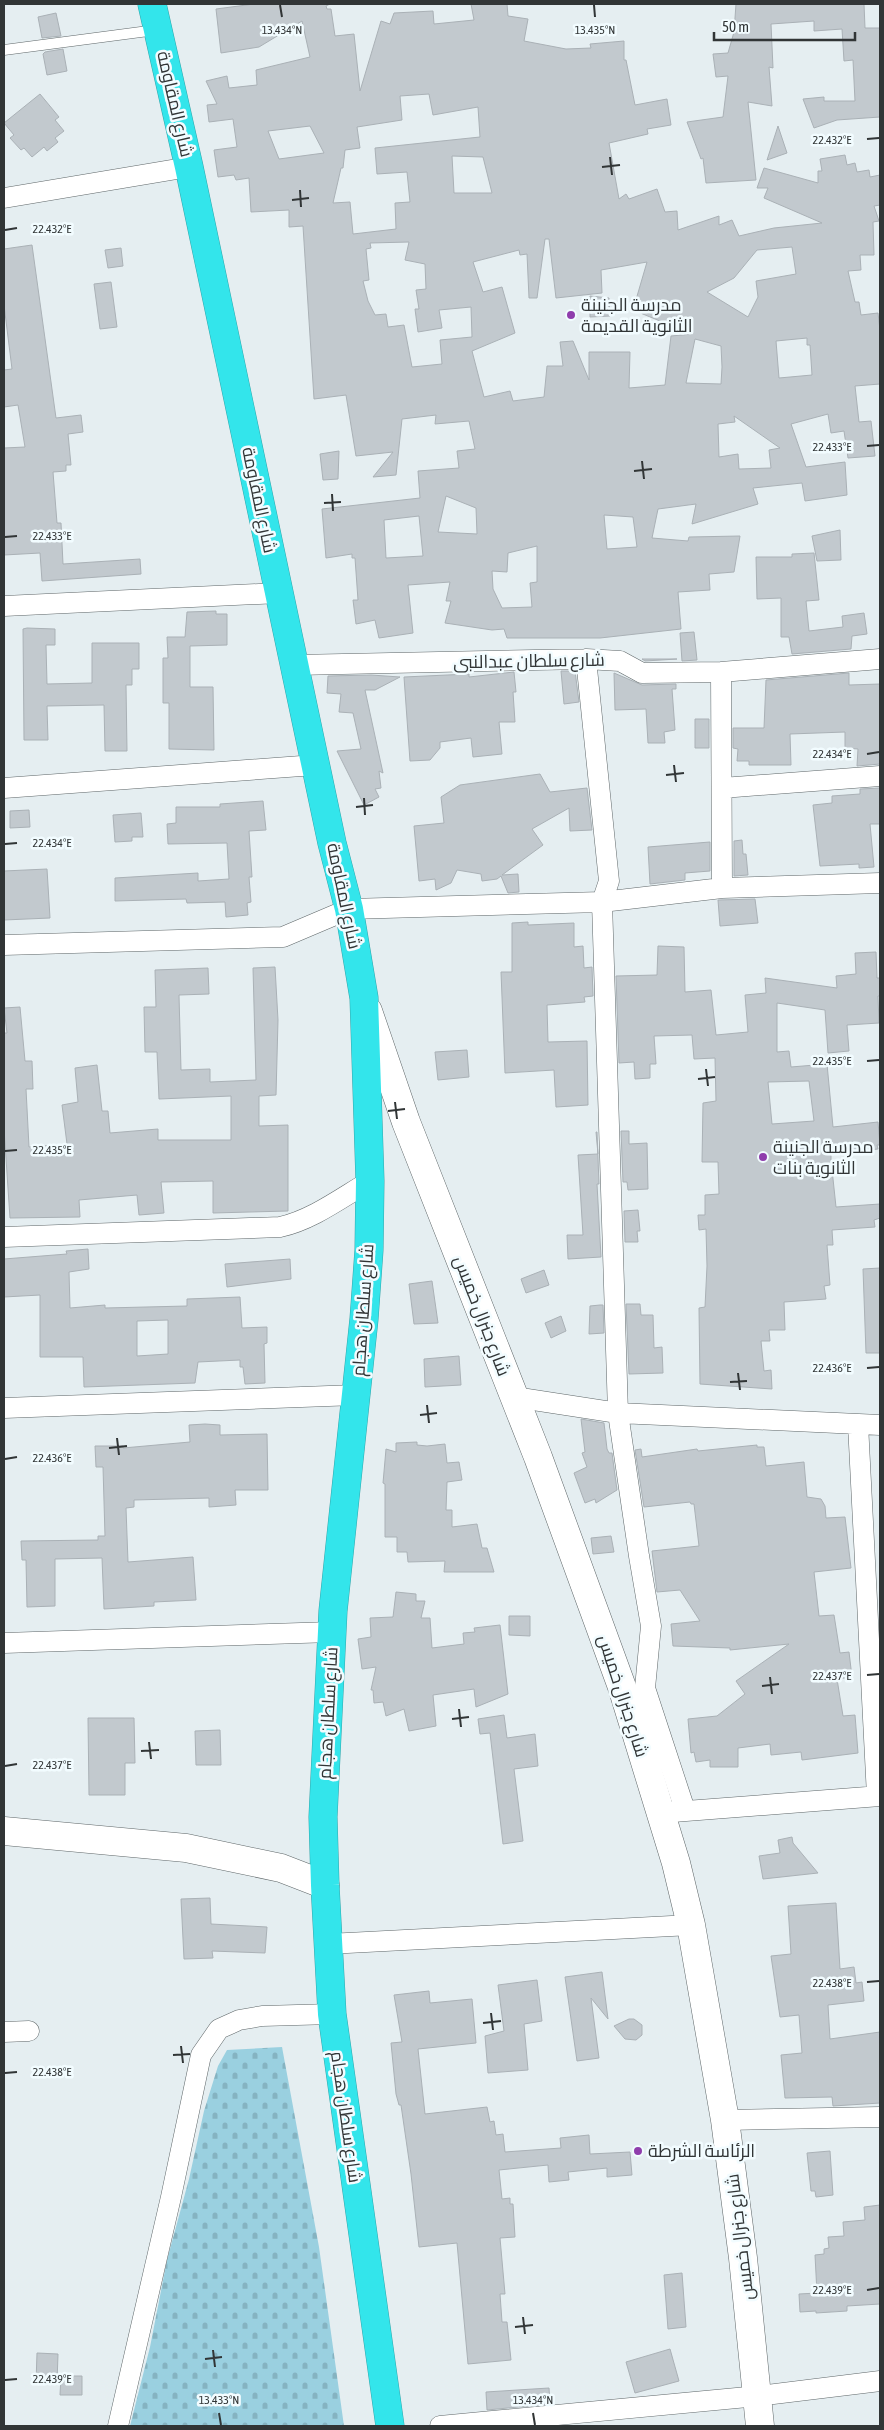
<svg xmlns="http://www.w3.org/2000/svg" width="884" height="2430" font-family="'Asap Condensed',Cairo,sans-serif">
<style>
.cemetery{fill:url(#cemetery-stones)}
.building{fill:#c2c9ce;stroke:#aab1b6;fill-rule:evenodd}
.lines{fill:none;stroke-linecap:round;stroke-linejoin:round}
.lane-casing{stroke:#5f6769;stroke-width:11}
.street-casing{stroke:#5f6769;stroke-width:21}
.secondary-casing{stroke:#5f6769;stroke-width:29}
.highway-casing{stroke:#32a7ac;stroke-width:29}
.lane{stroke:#fff;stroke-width:10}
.street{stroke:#fff;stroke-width:20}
.secondary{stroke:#fff;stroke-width:28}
.highway{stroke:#33e5eb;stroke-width:28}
.ticks{fill:none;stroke:#313536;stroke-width:2}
.poi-dot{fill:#8f3dac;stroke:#f2fcff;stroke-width:2}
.labels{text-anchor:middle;stroke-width:5;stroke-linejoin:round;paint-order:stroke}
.street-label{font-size:18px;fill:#313536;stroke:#f2fcff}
.poi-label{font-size:18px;fill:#313536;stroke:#f2fcff;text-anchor:start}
.ticks-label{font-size:12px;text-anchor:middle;fill:#313536;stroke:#f2fcff;stroke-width:5;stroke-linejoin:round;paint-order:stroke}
</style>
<defs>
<pattern id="cemetery-stones" width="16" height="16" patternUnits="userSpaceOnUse" patternTransform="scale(1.25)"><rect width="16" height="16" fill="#9ad0e0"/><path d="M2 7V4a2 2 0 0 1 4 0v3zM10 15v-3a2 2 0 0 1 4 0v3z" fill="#85b3c1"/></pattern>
</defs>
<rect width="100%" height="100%" fill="#e5eef1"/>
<path class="cemetery" d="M282 2047 319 2247 344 2426H130L150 2347 167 2260 189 2179 204 2111 218 2066 227 2050Z"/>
<path class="building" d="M254 4H330L326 6 327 9H331L335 36 354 34 360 91 381 21 390 24 394 13 433 11 434 24 474 20 471 4H507L508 16 528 19 524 41 566 49 591 48 590 44 624 41V60H626L635 105 667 99 671 125 647 129 648 134 609 143 619 199 626 194 629 199 657 189 665 212 677 211 678 230 719 216V225L732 220 739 236 774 228 822 223 764 198 768 188H757L764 168 818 183V171H822L820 159 845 155 847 165 855 163 857 172 869 170 870 177 880 175V205L874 206 879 221 873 222 874 255H860L861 270 848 271 855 302H859L861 315 878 313 880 330V384L855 386 859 422 871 421 875 456 848 458 844 431 831 433 828 414 791 424 806 467 845 462 847 495 805 501 802 483 753 488 758 504 692 524 696 504 658 509 652 538 688 541 689 537 740 536 734 572 709 574 710 590 678 592 681 629 600 638H507L504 629 492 630 445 623 451 601H446L450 582 408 585 413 633 379 638 375 620 356 624 353 600H358L355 558H352V554L326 558 322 509 420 498 418 471 459 468 457 451 475 449 469 421 435 424 436 415 402 419 396 475 373 477 393 452 356 456 346 395 314 399 303 226 289 227V210L251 212 249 178 236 180 234 175 218 177 214 150 237 147 233 119 209 122 207 105 217 104 206 81 227 76 229 88 257 85 256 70 310 57 302 21 259 47 221 53 216 9ZM429 94 433 115 478 107 480 137 375 148 377 174 407 172 410 202 395 203 396 229 353 234 350 202 333 203 341 168H343L345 150 360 148 357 127 402 120 400 96ZM310 126 324 153 279 159 268 131ZM452 156 483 157 492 193H454ZM545 239H549L556 298 602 293 601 270 647 262 633 310 692 334 671 336 665 385 629 388 630 352H589V380L573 341 560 342 563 366H547L544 397 513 401 510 391 484 397 472 351 515 333 502 287 483 292 473 262 519 250 520 255 527 254 529 298H537ZM409 242 405 260 425 264 426 289 416 290 419 309H415L418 332 442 328 439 310 471 307 472 337 440 340 442 364 412 367 404 325 388 327 386 314 375 315 368 301 363 281 369 280 366 249 371 248 370 243ZM792 247 796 274 756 281 758 297 748 317 707 292 734 278 757 250ZM807 338V345H810L812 375 779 378 776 341ZM695 339 721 346 722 367 721 384 686 383ZM734 416 780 448 769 450 771 468 739 469 738 454 719 457 718 424 735 422ZM446 496 476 508 477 534 438 532ZM604 515 633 517 637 547 607 549ZM419 516 423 556 386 558 384 520ZM537 546V582L530 583 532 607 502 608 493 589 492 571 507 572 508 553Z
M736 4H864L865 28H880V117L837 120 814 128 803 99 824 97V101H855L853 60 844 61 842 29 814 31V21L771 24 773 68 769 67 772 106 748 102 756 180 706 183 703 158 701 159 687 122 723 117 728 76 716 77 713 54 728 53 734 32Z
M56 13 61 36 42 38 38 17Z
M63 49 67 71 47 75 43 54 45 52Z
M40 94 59 117 55 120 64 131 55 138 58 142 47 151 44 147 32 157 24 148 21 150 10 138 14 135 4 123Z
M778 126 787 153 767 160Z
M32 245 56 418 81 415 83 432 68 434 71 465H66V471L53 472 57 523H61L63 564 140 559 141 574 42 581 40 553 4 555V448L25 447 18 405 4 407V370L12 369 4 305V249Z
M121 248 123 266 108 268 105 250Z
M111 282 117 327 100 329 94 284Z
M590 296 609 298 610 316 590 317Z
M339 451 338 479 323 480 320 454Z
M840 530 841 560 817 561 812 536Z
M814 553 819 600 806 601 809 631 843 627 842 616 864 613 867 634 852 636 851 649 792 654 789 637H781V598L757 599 756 557H792V554Z
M216 611V614H227V645L190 646V687H213L214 750 169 749V703H163V658H168L167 637H185L187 612Z
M27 628 55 629V645H46L47 684 92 683V643H139V669H132V685H126L127 751H105L104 705 47 706 48 740H24L23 629Z
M694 632 697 660 682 661 680 633Z
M642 659H677L645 661Z
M561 671H575L579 702 564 704Z
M514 672 516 692H513L515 722H499L502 754 473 757 471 738 440 742V748L430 760 410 761 404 677 469 674V677Z
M614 673 642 685 676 684V689H672L675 730 664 732 665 743H648L646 709 615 710Z
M849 673V685L880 684V764L857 766 858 749 845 748V732L790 734 791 765H749V761H737L738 749 733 748V728H764L766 680Z
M371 675 400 677 375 690H365L383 773 379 771 381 788 375 789 379 797 364 805 337 751 361 749 353 713 339 712 341 694 327 693 328 676Z
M695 719H709V748H695Z
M540 774 550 792 587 788 592 830 570 831 569 808 532 829 543 845 502 875 518 874 519 892 508 893 501 876 497 879 482 881 481 874 457 870 451 883 436 890 435 879 419 881 414 826 444 823 441 797 460 785Z
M880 788V824H870L874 867 859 868V864L820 866 813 805 832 803V796L860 794V789Z
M263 801 266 830 249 831 252 877H249L251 902 247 903 248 915 226 917 225 902 187 903 186 899 115 901V878L198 873V881L229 879 227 843 168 844 167 824 176 823V807H220V804Z
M29 810 30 827 10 828V811Z
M141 813 143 837H132V841L115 842 113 815Z
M742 840 743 854H746L748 875 734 876V841Z
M710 842V871L685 873V880L650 884 648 847Z
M47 869 50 918 4 920V871Z
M755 899 758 923 720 926 718 900Z
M528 922V925L574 923V947L583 946 584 968 592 967 593 996 584 997 585 1002 547 1005 548 1042 587 1041 588 1105 556 1107 554 1070 505 1073 501 972H512V923Z
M658 946 684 947 685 992 711 990 716 1035 748 1032 745 995 766 993 765 978 837 988 836 976 856 974 855 953 876 952 877 978H880V996H878L879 1023 847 1025 849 1051 828 1053 825 1010 777 1003V1052L789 1051 791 1067 827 1064 833 1127 878 1122 880 1145H877L878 1149 831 1154V1160L836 1207 880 1204V1218L874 1220 875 1227 832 1230 833 1245H827L830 1285 824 1286 826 1299 784 1302 785 1330H769L770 1341H761L764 1371 771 1370 772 1389 700 1384 699 1308 705 1307 707 1266 706 1229 699 1230 698 1215H705V1195L719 1194 718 1162H702L703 1103 716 1101 715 1058 694 1059 692 1035 654 1036 656 1064H650V1078L635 1079 634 1062 619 1063 616 976 657 975ZM809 1081 814 1121 772 1124 768 1082Z
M275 967 278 1020 276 1095 259 1096V1126L288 1125V1211L213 1213V1181L161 1182 164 1213 139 1215 137 1195 79 1200 80 1217 10 1218 4 1129V1033H7L4 1008 20 1007 25 1061H32L33 1089H26L29 1147 67 1144 62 1105 78 1102 75 1068 97 1065 102 1111H108L110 1133 158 1129V1140H231V1096L159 1099 157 1052H145L144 1007H156L155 970 208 968 209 994 179 995 181 1070 210 1069V1082L256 1080 253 968Z
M467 1050 469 1077 438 1080 435 1052Z
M621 1131H629V1144L647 1143 648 1189 628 1190 627 1182H623Z
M596 1132H597L599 1184H597L601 1257 568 1259 567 1235H583L578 1155 598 1154Z
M638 1210 640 1231H637L638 1242H625L624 1211Z
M88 1249 89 1269 69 1272 70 1308 105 1305V1308L187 1306V1299L240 1297 242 1328 267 1327V1343L264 1344 265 1383 245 1384 243 1367H240V1360L198 1362 195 1383 84 1387 83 1357H40V1295L4 1297V1259L67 1254 66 1251ZM168 1320V1354L137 1356V1321Z
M290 1259 291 1279 227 1287 225 1264Z
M880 1268V1353H866L863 1269Z
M544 1270 549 1285 526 1293 521 1279Z
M432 1281 438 1323 414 1324 409 1284Z
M626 1304H640L641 1315H653L654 1348 662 1347 663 1373 629 1374Z
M600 1305H603L604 1333 589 1334 590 1306Z
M561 1316 566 1331 551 1338 545 1323Z
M459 1356 461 1385 425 1387 424 1359Z
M581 1419 604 1423 607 1449 609 1453H612L617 1490 596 1503 595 1499 585 1503 574 1473 587 1467 582 1453 585 1452Z
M205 1424 220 1425V1435L267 1434 268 1490H235L236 1505 209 1507V1498L134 1500V1507L126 1508 128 1562 193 1557 196 1600 154 1602V1606L104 1609 102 1558 55 1559V1606L27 1607 26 1560H22L21 1541 98 1540V1536H105L103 1467H96L95 1446H123V1448L190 1442 189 1425Z
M417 1442V1445L427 1446 445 1444 447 1463 459 1462 462 1480 447 1482 446 1510H452V1527L477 1524 482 1548H487L494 1572H444L445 1561 408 1562 407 1552H397V1537H385V1484L383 1483 386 1449 396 1452V1443Z
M757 1445V1447H764L766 1466 804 1462 807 1497 821 1499 825 1506 826 1518 845 1517 851 1568 814 1572 819 1616 834 1615 840 1653 849 1652 852 1677 837 1679 843 1716 855 1715 858 1753 802 1760 801 1752 771 1755 770 1744 738 1748V1767H710V1760L696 1762 694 1752 691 1753 688 1719 717 1716 745 1694 736 1681 789 1644 730 1650V1648L673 1646 671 1624 700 1621 680 1590 657 1592 652 1551 699 1546 694 1504H691L690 1502 644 1507 635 1450 641 1449 642 1457 697 1449 698 1451Z
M611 1536 614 1552 593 1554 591 1538Z
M396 1592 416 1594V1601H425L421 1618H430L432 1648 464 1644 463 1633 475 1632 474 1628 500 1625 508 1694 476 1707 474 1689 433 1695 436 1726 409 1731 404 1709 386 1716 383 1702 374 1703 373 1690H371L376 1667 362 1669 358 1639 371 1637 370 1618 393 1617Z
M509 1616H530V1636L509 1635Z
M504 1715 507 1738 535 1734 538 1766 514 1769 523 1841 503 1844 490 1733 480 1734 478 1719Z
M88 1718H134L135 1763H125V1795H89Z
M220 1730 221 1765H196L195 1731Z
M792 1837 793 1843 818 1873 763 1879 759 1856 780 1853 778 1840Z
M210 1898 211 1924 267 1927 265 1953 212 1951 213 1958 184 1959 181 1899Z
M836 1903 840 1969 854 1967 856 1983 862 1982 864 2001 828 2005 830 2039 880 2032V2103L833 2106 832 2097 785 2098 781 2055 802 2053 799 2015 780 2017 771 1956 791 1954 788 1906Z
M602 1972 608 2019 591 1998 599 2058 577 2061 565 1977Z
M537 1980 542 2021 524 2024 528 2070 488 2073 485 2036 504 2031 498 1985Z
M429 1991 430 2003 472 1999 476 2043 418 2049 425 2114 487 2107 490 2122 494 2121 496 2135 503 2134 505 2152 561 2148 560 2138 589 2135 590 2154 630 2152 632 2175 607 2177V2168L568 2172 569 2180 549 2182 548 2165 499 2170 502 2199 510 2198V2204H513L515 2237 500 2238 505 2294H500L502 2322H507L511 2360 468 2364 457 2243 419 2247 411 2174 401 2105H399L396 2094 391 2043 402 2042 394 1995Z
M629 2019H634L642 2025V2035L636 2040 625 2039 614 2026Z
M830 2151 833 2195 816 2197 815 2191H811L807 2153Z
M880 2205V2304L847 2306V2311L816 2313V2311L800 2312 799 2294 817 2293 815 2255 824 2254V2249L829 2248 828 2237 844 2236 843 2222 865 2220 864 2207Z
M682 2273 686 2327 668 2329 664 2275Z
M670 2349 679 2381 635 2393 626 2362Z
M37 2353 58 2354 57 2383H36Z
M61 2376H82V2395H60Z
M549 2388 550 2404 487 2410 486 2392Z"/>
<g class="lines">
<defs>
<path id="lane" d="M4 50 156 30"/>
<path id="street" d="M4 198 189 167
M4 606 279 593
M586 659 609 881 602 902 618 1413 639 1556 651 1626 645 1688 685 1810
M295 665 586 659 620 661 642 673 721 672 880 659
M721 672 722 888
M4 788 315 765
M722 788 880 776
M4 945 283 937 349 909 602 902 722 888 880 883
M4 1237 280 1227C312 1220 341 1198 370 1181
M514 1397 618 1413 880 1425
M4 1408 356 1395
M858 1424 877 1796
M4 1643 332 1632
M673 1812 880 1796
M328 1944 691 1925
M4 2032 29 2031
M725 2120 880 2117
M118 2426 171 2197 201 2055 219 2029 239 2020 262 2016 332 2014
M440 2426 758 2396 880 2381"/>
<path id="secondary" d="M368 1011 406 1122 538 1457 622 1687 676 1863 691 1925 725 2120 743 2258 760 2426
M4 1831 186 1848 281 1868 325 1885"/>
<path id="highway" d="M152 4 189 167 332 843 349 909 364 998 370 1181 369 1250 364 1319 333 1611 323 1817 325 1885 332 2014 390 2426"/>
</defs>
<use href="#lane" class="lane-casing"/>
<use href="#street" class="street-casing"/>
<use href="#secondary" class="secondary-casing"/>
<use href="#highway" class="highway-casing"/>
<use href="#lane" class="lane"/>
<use href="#street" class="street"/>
<use href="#secondary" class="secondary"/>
<use href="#highway" class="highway"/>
</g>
<path class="ticks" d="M280 5 282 17M594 5 595 17M867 139 879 138M610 157 612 175M602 167 620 165M300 190 301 207M292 200 309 198M5 230 17 228M867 446 879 445M642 461 644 479M634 471 652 469M332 494 333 511M324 503 341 502M5 537 17 536M867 754 879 752M674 765 676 782M666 775 684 773M364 798 365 815M356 807 373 805M5 844 17 843M867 1061 879 1060M706 1069 708 1086M698 1079 715 1077M395 1102 397 1119M388 1111 405 1109M5 1151 17 1150M867 1368 879 1367M738 1373 740 1390M730 1382 747 1381M427 1405 429 1423M420 1415 437 1413M117 1438 119 1455M109 1448 127 1446M5 1459 17 1457M867 1675 879 1674M770 1677 772 1694M762 1686 779 1684M459 1709 461 1727M452 1719 469 1717M149 1742 151 1759M141 1751 159 1750M5 1766 17 1764M867 1982 879 1981M491 2013 493 2030M483 2023 501 2021M181 2046 183 2063M173 2055 190 2054M5 2073 17 2072M867 2290 879 2288M523 2317 525 2334M515 2327 533 2325M213 2350 215 2367M205 2359 222 2357M5 2380 17 2379M219 2413 221 2425M533 2413 535 2425"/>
<g class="poi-dot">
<circle cx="571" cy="315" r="5"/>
<circle cx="763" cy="1157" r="5"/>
<circle cx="638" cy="2151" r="5"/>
</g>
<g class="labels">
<g class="street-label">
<text transform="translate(175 104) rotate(77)" y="6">شارع المقاومة</text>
<text transform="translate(259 500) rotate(78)" y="6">شارع المقاومة</text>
<text transform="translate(529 661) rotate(-1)" y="6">شارع سلطان عبدالنبى</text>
<text transform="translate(344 896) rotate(78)" y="6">شارع المقاومة</text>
<text transform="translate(363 1310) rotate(-86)" y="6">شارع سلطان هجام</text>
<text transform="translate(482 1316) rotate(69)" y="6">شارع جنرال خميس</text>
<text transform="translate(623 1696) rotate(72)" y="6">شارع جنرال خميس</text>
<text transform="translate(328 1713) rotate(-87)" y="6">شارع سلطان هجام</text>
<text transform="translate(346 2117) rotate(82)" y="6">شارع سلطان هجام</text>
<text transform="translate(740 2237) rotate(-97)" y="6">شارع جنرال خميس</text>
</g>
<g class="poi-label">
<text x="581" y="311">مدرسة الجنينة<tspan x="581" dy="21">الثانوية القديمة</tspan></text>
<text x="773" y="1153">مدرسة الجنينة<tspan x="773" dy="21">الثانوية بنات</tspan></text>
<text x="648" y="2157">الرئاسة الشرطة</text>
</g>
</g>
<g class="ticks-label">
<text x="282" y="34">13.434°N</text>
<text x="595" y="34">13.435°N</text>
<text x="832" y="144">22.432°E</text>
<text x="52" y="233">22.432°E</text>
<text x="832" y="451">22.433°E</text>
<text x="52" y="540">22.433°E</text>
<text x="832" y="758">22.434°E</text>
<text x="52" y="847">22.434°E</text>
<text x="832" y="1065">22.435°E</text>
<text x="52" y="1154">22.435°E</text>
<text x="832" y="1372">22.436°E</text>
<text x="52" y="1462">22.436°E</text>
<text x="832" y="1680">22.437°E</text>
<text x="52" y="1769">22.437°E</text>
<text x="832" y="1987">22.438°E</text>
<text x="52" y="2076">22.438°E</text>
<text x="832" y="2294">22.439°E</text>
<text x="52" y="2383">22.439°E</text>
<text x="219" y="2404">13.433°N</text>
<text x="533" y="2404">13.434°N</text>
</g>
<rect width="884" height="2430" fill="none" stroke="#313536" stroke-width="10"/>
<path d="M714 32v8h141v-8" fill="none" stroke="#313536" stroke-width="2.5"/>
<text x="722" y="32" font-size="15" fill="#313536" stroke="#f2fcff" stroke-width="4" paint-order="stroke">50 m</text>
</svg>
